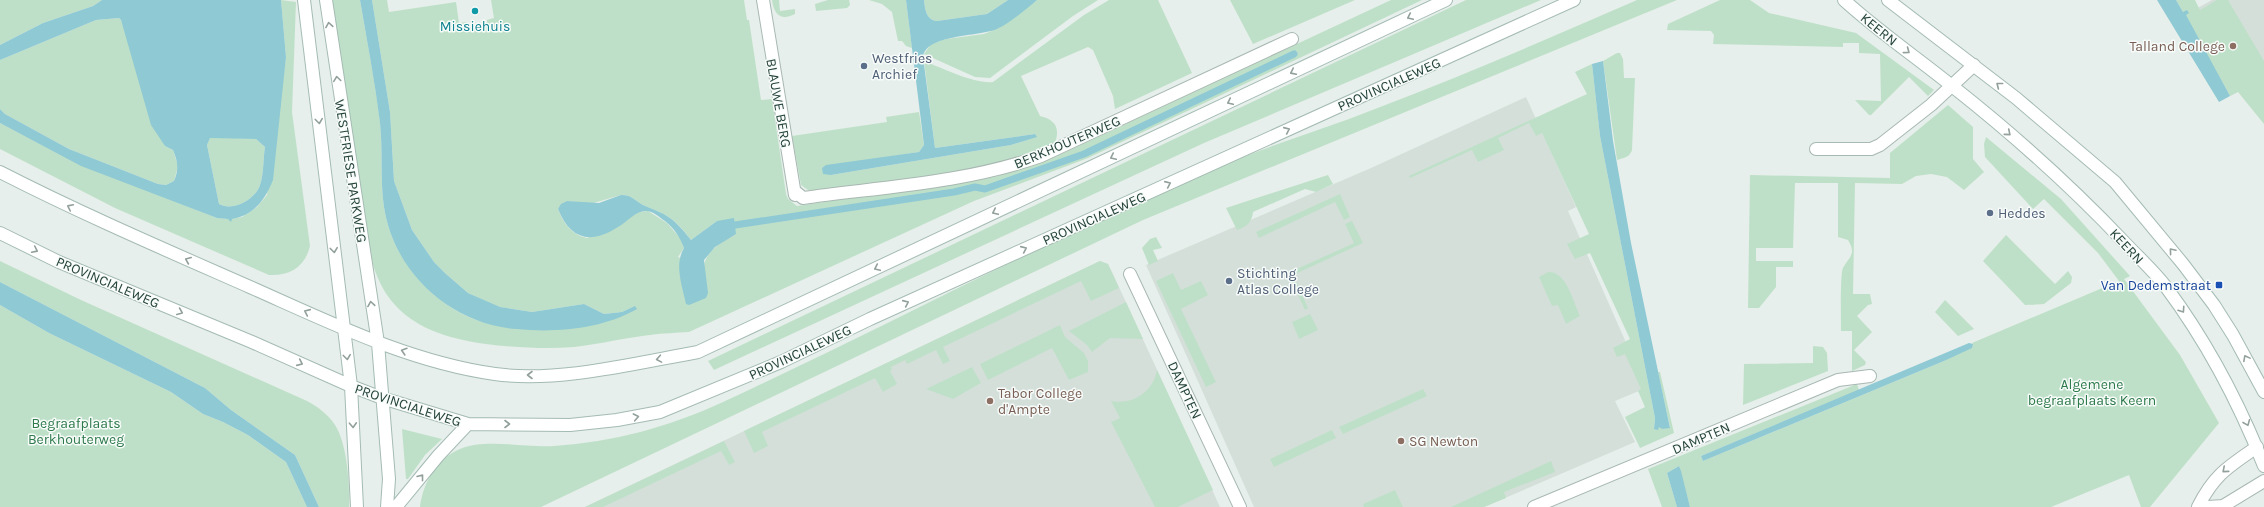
<svg xmlns="http://www.w3.org/2000/svg" width="2264" height="507" font-family="Karla,sans-serif">
<style>
.built{fill:#d4dfda}
.green{fill:#bfe0c8;fill-rule:evenodd}
.water{fill:#8ec9d4;fill-rule:evenodd}
.lines{fill:none;stroke-linecap:round;stroke-linejoin:round}
.stream{stroke:#8ec9d4;stroke-width:7}
.street-casing{stroke:#a8b8b2;stroke-width:14}
.secondary-casing{stroke:#a4bbb3;stroke-width:14}
.street{stroke:#fff;stroke-width:12}
.secondary{stroke:#fff;stroke-width:12}
.oneway{stroke:#92a09c}
.culture-dot{fill:#0f9aa8;stroke:#f7fbf9;stroke-width:1.5}
.education-dot{fill:#8d6e63;stroke:#f7fbf9;stroke-width:1.5}
.service-dot{fill:#5c6f8a;stroke:#f7fbf9;stroke-width:1.5}
.transit-dot{fill:#1a4fb4;stroke:#f7fbf9;stroke-width:1.5}
.labels{text-anchor:middle;stroke-width:3;stroke-linejoin:round;paint-order:stroke}
.culture-label{font-size:14px;fill:#0d838f;stroke:#f7fbf9}
.street-label{font-size:14px;fill:#24423a;stroke:#f7fbf9}
.education-label{font-size:14px;fill:#785e54;stroke:#f7fbf9;text-anchor:start}
.service-label{font-size:14px;fill:#4e5e75;stroke:#f7fbf9;text-anchor:start}
.transit-label{font-size:14px;fill:#164399;stroke:#f7fbf9;text-anchor:end}
.park-label{font-size:14px;fill:#2d7a4b;stroke:#f7fbf9}
</style>
<rect width="100%" height="100%" fill="#e6efeb"/>
<path class="built" d="M2212 0H2264V77L2230 96 2185 15Z
M1526 97 1576 207 1568 211 1646 388 1615 401 1635 442 1484 507H1254L1146 265 1371 168Z
M1100 261 1108 264 1113 274 1220 507H585Z"/>
<path class="green" d="M0 0H102L93 6 43 23 0 45Z
M281 0 296 2 292 112 310 246C305 267 290 276 269 275L115 208 0 149V123L81 165 217 218 232 219 242 217 257 207 267 195 286 57Z
M332 0H360C367 41 375 81 380 122 383 150 380 179 384 207 391 258 434 308 483 322 495 326 510 324 522 325 570 327 593 333 635 306L622 312 604 314 584 304 532 312 499 307 468 293 446 274 434 262 412 230 394 181 390 112 372 0H387L389 12 456 2 459 23 467 22V26L477 28 487 22V20L494 18 491 0H744L747 20H749L761 100 772 99 786 194 788 199 797 206 998 176 1055 157 1391 0H1422L1088 158 974 201 689 332C676 333 663 333 650 335 624 338 600 344 574 347 551 349 528 348 504 346 439 340 384 323 370 252ZM621 195C632 195 634 200 643 205 668 216 674 217 691 240L717 221 736 234C723 241 705 251 704 267L678 257 684 248 681 239 667 223 648 211 639 212 587 238C572 235 563 223 558 209L567 201 590 204Z
M772 0H779L780 11 795 9V14C781 21 774 15 772 0Z
M828 0H849L850 5 847 8 816 11 815 4Z
M869 0H906L912 48 906 46 902 41H898L892 12 882 4Z
M924 0H1008L987 14 937 21C926 20 925 9 924 0Z
M1037 0H1098L1073 16 990 78 975 77 924 54 931 44 946 39 984 34 999 28Z
M1109 0H1158L1192 73 1115 109 1113 96 1093 50 1088 47 1021 76 1040 116C1056 120 1060 128 1055 143 979 175 896 180 815 191L808 190 801 185 792 136 887 122 886 117 919 112 924 145 919 152 823 167 831 175 1011 145 1036 137 1035 134 935 148 924 61C942 68 974 84 993 82L1084 15Z
M1230 0H1355L1253 44Z
M1466 0H1541L1204 143 714 370 708 361Z
M1637 0H1677L1143 220 541 507H420C423 483 436 459 460 449 486 438 525 448 554 446 613 442 669 427 723 402 890 325 1053 236 1223 165 1273 144 1325 129 1375 109 1464 75 1550 38 1637 0Z
M1720 0H1750L1769 13 1856 33 1934 90 1928 96 1909 77 1871 115H1869L1855 100 1881 101 1880 54 1859 53V43H1843V47L1713 44 1714 35 1711 31 1667 30 1668 24Z
M2176 0H2195L2200 10 2217 0H2228L2264 61V124L2238 92 2230 96 2185 15 2188 12H2183Z
M119 18 121 20 165 146 173 150 178 166 174 181 166 185 158 184 69 149 5 114 0 109V60L96 20Z
M1617 53H1620L1623 59 1624 78H1635L1632 150C1630 157 1624 158 1617 160L1603 61Z
M1592 64 1600 136 1655 418 1654 429 1660 424 1662 429 1670 427 1658 372H1660L1674 433 1640 448 1625 417 1645 407 1638 391 1641 389 1625 354 1617 357 1613 348 1630 339 1590 253 1575 259 1567 244 1589 234 1542 133 1536 136 1529 123 1498 138 1504 150 1478 162 1472 150 1410 178 1409 176 1587 94 1575 72Z
M1948 105 1973 127V159L1984 172 1964 190 1947 177 1931 174 1916 176 1902 184 1855 183 1853 294H1870L1872 304 1868 305 1857 316 1872 332 1854 350 1866 362 1865 365 1852 371V331H1841C1841 321 1840 273 1843 268 1849 257 1857 254 1848 240L1838 237V183H1795L1793 248H1756V261H1793V267H1776V287L1759 308H1748L1750 175 1890 178V153Z
M210 137 256 139 265 147C263 159 264 173 260 185 256 199 232 212 219 204L207 145Z
M1986 137 2061 199 2130 276 2124 279 2180 355 2219 423 2150 507H2141L2129 475 2051 507H1690L1679 466 1667 473 1677 507H1662L1648 469 1857 384 1859 390 1701 456 1703 461 1944 361 1973 344 1972 343 2119 281 2098 253 2044 199 2033 209 1985 157 1984 144Z
M1328 175 1333 184 1316 192 1305 189 1253 212C1252 222 1247 227 1237 230L1226 208Z
M1340 194 1350 217 1344 220 1335 202 1259 238 1256 232Z
M1352 221 1363 243 1293 275 1308 308 1305 310 1288 273 1354 243 1345 224Z
M2006 235 2055 284 2068 271 2072 277 2071 283 2044 304 2025 305 1983 261Z
M1156 237 1162 248 1153 250 1158 261 1149 265 1142 248 1150 239Z
M0 261 81 300 307 401C318 407 328 414 335 425 347 443 350 485 349 507H319L295 455 231 410 205 388 0 282Z
M1100 261 1108 264 1119 288 1091 301 1081 281 943 347 950 361 943 364 936 350 907 364 905 360 891 367 892 370 890 371 897 384 883 392 875 378 762 432 768 446 754 453 744 431Z
M1548 272C1567 271 1573 302 1580 316L1566 324 1558 305 1552 306 1539 277Z
M1173 273 1181 290 1201 281 1208 295 1181 309 1216 382 1206 387 1156 281Z
M1945 300 1974 329 1958 336 1935 312Z
M1126 302 1143 339 1110 338 1092 352 1087 345 1069 331Z
M0 305 49 333 171 392 203 414 223 422 248 435 286 462 307 507H0Z
M1310 314 1318 330 1299 339 1292 322Z
M1060 325 1065 337 1084 353 1088 361V372L1069 380 1052 348 988 380 980 364Z
M1813 346 1823 347 1827 353 1828 371 1743 405 1744 364 1813 363Z
M972 367 981 383 953 399 926 389Z
M1157 370 1213 490 1178 507H1155L1111 422 1120 418 1111 401C1133 405 1153 392 1157 370Z
M1423 389 1427 396 1343 434 1339 427Z
M402 429 442 439 425 455 408 479H406Z
M1332 430 1336 438 1274 467 1270 459Z
M724 441 735 462 729 465 721 451 603 507H585Z
M1551 461 1555 472 1504 492 1506 498 1484 507H1451Z
M1395 490 1403 507H1364L1363 504Z"/>
<path class="water" d="M102 0H281L286 57 273 180C265 200 254 215 232 219L231 222 228 219 217 218 81 166 0 123V109L5 114 69 149 158 184 166 185 174 181C179 169 178 162 173 150L165 146 151 125 121 20 119 18 96 20 0 60V45L43 23 93 6ZM210 138 256 139 265 147C263 159 264 173 260 185 256 199 232 212 219 204L207 145Z
M360 0H372L390 112 394 181 412 230 434 262 446 274 468 293 500 307 532 312 584 304 604 314 622 312 635 306 637 309C602 329 556 333 516 329 451 324 394 273 384 207 380 180 383 151 380 123 375 82 367 41 360 0Z
M906 0H924C925 9 926 20 937 21L987 14 1008 0H1037C1025 10 1011 22 997 29 978 37 926 34 923 57L935 148 1035 134 1037 137 1011 145 831 175 823 174 822 168 826 165 919 152 924 145Z
M2157 0H2176L2183 12 2187 10 2189 13 2186 15 2230 96 2219 102Z
M1603 61 1613 141 1631 243 1670 428 1662 429 1659 427 1658 430 1654 429 1655 418 1600 136 1592 64Z
M621 195C632 195 634 200 643 205 669 216 673 217 691 240L717 221 734 218 736 234 715 247 704 260 708 293 706 298 689 305 686 304C682 285 674 265 684 248 680 237 674 228 665 221 659 217 653 211 646 211 635 211 627 222 618 227 590 245 570 239 558 209L561 204 567 201 599 203Z
M0 282 205 388 231 410 295 455 319 507H307L286 462 248 435 223 422 203 414 171 392 49 333 0 305Z
M1969 343 1973 344 1972 348 1944 361 1703 461 1701 456Z
M1679 466 1681 471 1690 507H1677L1667 473Z"/>
<g class="lines">
<path class="stream" d="M735 225 954 192 975 187 985 189 1084 154 1294 54"/>
<defs>
<path id="street" d="M763 0 795 195 797 193 803 198C882 187 965 183 1041 156L1292 39
M1816 149H1871L1880 145 1931 105 1974 65
M1130 274 1240 507
M1534 507 1838 380 1870 376
M2198 507C2214 475 2228 467 2257 447
M2208 507 2223 506 2264 481"/>
<path id="secondary" d="M304 0 351 386 357 507
M326 0 378 343 389 479 387 507
M1844 0C1878 31 1916 57 1952 86 2013 134 2071 186 2125 243 2138 257 2154 271 2166 287 2207 342 2239 403 2264 466
M1888 0 2016 98 2115 182 2183 264 2214 305 2233 335 2264 392
M0 172C82 214 166 250 250 287 329 322 409 362 495 374 557 383 636 363 698 352L1446 0
M0 233 59 262 252 342 351 386 382 398 468 424 570 425 617 420 660 412 781 362 870 319 1574 0
M396 507 438 456 468 424"/>
</defs>
<use href="#street" class="street-casing"/>
<use href="#secondary" class="secondary-casing"/>
<use href="#street" class="street"/>
<use href="#secondary" class="secondary"/>
</g>
<defs><path id="oneway-chevron" d="M-2-3.5L2.5 0L-2 3.5" fill="none" stroke-width="1.6" stroke-linecap="round" stroke-linejoin="round"/></defs>
<g class="oneway">
<use href="#oneway-chevron" transform="translate(1410 17) rotate(155)"/>
<use href="#oneway-chevron" transform="translate(329 25) rotate(-99)"/>
<use href="#oneway-chevron" transform="translate(1907 51) rotate(37)"/>
<use href="#oneway-chevron" transform="translate(1293 72) rotate(154)"/>
<use href="#oneway-chevron" transform="translate(337 79) rotate(-98)"/>
<use href="#oneway-chevron" transform="translate(1999 85) rotate(-142)"/>
<use href="#oneway-chevron" transform="translate(1230 102) rotate(155)"/>
<use href="#oneway-chevron" transform="translate(319 121) rotate(83)"/>
<use href="#oneway-chevron" transform="translate(1287 130) rotate(-24)"/>
<use href="#oneway-chevron" transform="translate(2008 133) rotate(40)"/>
<use href="#oneway-chevron" transform="translate(1113 157) rotate(155)"/>
<use href="#oneway-chevron" transform="translate(1168 184) rotate(-24)"/>
<use href="#oneway-chevron" transform="translate(70 207) rotate(-154)"/>
<use href="#oneway-chevron" transform="translate(995 212) rotate(155)"/>
<use href="#oneway-chevron" transform="translate(1024 249) rotate(-24)"/>
<use href="#oneway-chevron" transform="translate(35 250) rotate(26)"/>
<use href="#oneway-chevron" transform="translate(334 250) rotate(83)"/>
<use href="#oneway-chevron" transform="translate(2172 251) rotate(-130)"/>
<use href="#oneway-chevron" transform="translate(188 260) rotate(-157)"/>
<use href="#oneway-chevron" transform="translate(877 268) rotate(155)"/>
<use href="#oneway-chevron" transform="translate(906 303) rotate(-24)"/>
<use href="#oneway-chevron" transform="translate(371 304) rotate(-99)"/>
<use href="#oneway-chevron" transform="translate(2182 310) rotate(56)"/>
<use href="#oneway-chevron" transform="translate(180 312) rotate(23)"/>
<use href="#oneway-chevron" transform="translate(307 312) rotate(-156)"/>
<use href="#oneway-chevron" transform="translate(404 351) rotate(-163)"/>
<use href="#oneway-chevron" transform="translate(347 357) rotate(83)"/>
<use href="#oneway-chevron" transform="translate(2246 358) rotate(-118)"/>
<use href="#oneway-chevron" transform="translate(659 359) rotate(170)"/>
<use href="#oneway-chevron" transform="translate(300 363) rotate(24)"/>
<use href="#oneway-chevron" transform="translate(530 375) rotate(180)"/>
<use href="#oneway-chevron" transform="translate(636 417) rotate(-11)"/>
<use href="#oneway-chevron" transform="translate(2247 423) rotate(68)"/>
<use href="#oneway-chevron" transform="translate(507 424)"/>
<use href="#oneway-chevron" transform="translate(353 425) rotate(87)"/>
<use href="#oneway-chevron" transform="translate(2225 470) rotate(139)"/>
<use href="#oneway-chevron" transform="translate(421 477) rotate(-52)"/>
</g>
<circle class="culture-dot" cx="475" cy="11" r="4"/>
<g class="education-dot">
<circle cx="2233" cy="46" r="4"/>
<circle cx="990" cy="401" r="4"/>
<circle cx="1401" cy="441" r="4"/>
</g>
<g class="service-dot">
<circle cx="864" cy="66" r="4"/>
<circle cx="1990" cy="213" r="4"/>
<circle cx="1229" cy="281" r="4"/>
</g>
<rect class="transit-dot" x="2215" y="281" width="8" height="8" rx="2"/>
<g class="labels">
<g class="culture-label">
<text x="475" y="31">Missiehuis</text>
</g>
<g class="street-label">
<text transform="translate(1879 29) rotate(39)" y="5">KEERN</text>
<text transform="translate(1389 84) rotate(-24)" y="5">PROVINCIALEWEG</text>
<text transform="translate(779 103) rotate(80)" y="5">BLAUWE BERG</text>
<text transform="translate(1067 142) rotate(-23)" y="5">BERKHOUTERWEG</text>
<text transform="translate(351 171) rotate(81)" y="5">WESTFRIESE PARKWEG</text>
<text transform="translate(1094 218) rotate(-24)" y="5">PROVINCIALEWEG</text>
<text transform="translate(2127 246) rotate(47)" y="5">KEERN</text>
<text transform="translate(108 282) rotate(23)" y="5">PROVINCIALEWEG</text>
<text transform="translate(800 352) rotate(-25)" y="5">PROVINCIALEWEG</text>
<text transform="translate(1185 390) rotate(65)" y="5">DAMPTEN</text>
<text transform="translate(408 405) rotate(18)" y="5">PROVINCIALEWEG</text>
<text transform="translate(1701 438) rotate(-23)" y="5">DAMPTEN</text>
</g>
<g class="education-label">
<text x="2225" y="51" text-anchor="end">Talland College</text>
<text x="998" y="398">Tabor College<tspan x="998" dy="16">d'Ampte</tspan></text>
<text x="1409" y="446">SG Newton</text>
</g>
<g class="service-label">
<text x="872" y="63">Westfries<tspan x="872" dy="16">Archief</tspan></text>
<text x="1998" y="218">Heddes</text>
<text x="1237" y="278">Stichting<tspan x="1237" dy="16">Atlas College</tspan></text>
</g>
<g class="transit-label">
<text x="2211" y="290">Van Dedemstraat</text>
</g>
<g class="park-label">
<text x="2092" y="389">Algemene<tspan x="2092" dy="16">begraafplaats Keern</tspan></text>
<text x="76" y="428">Begraafplaats<tspan x="76" dy="16">Berkhouterweg</tspan></text>
</g>
</g>
</svg>
